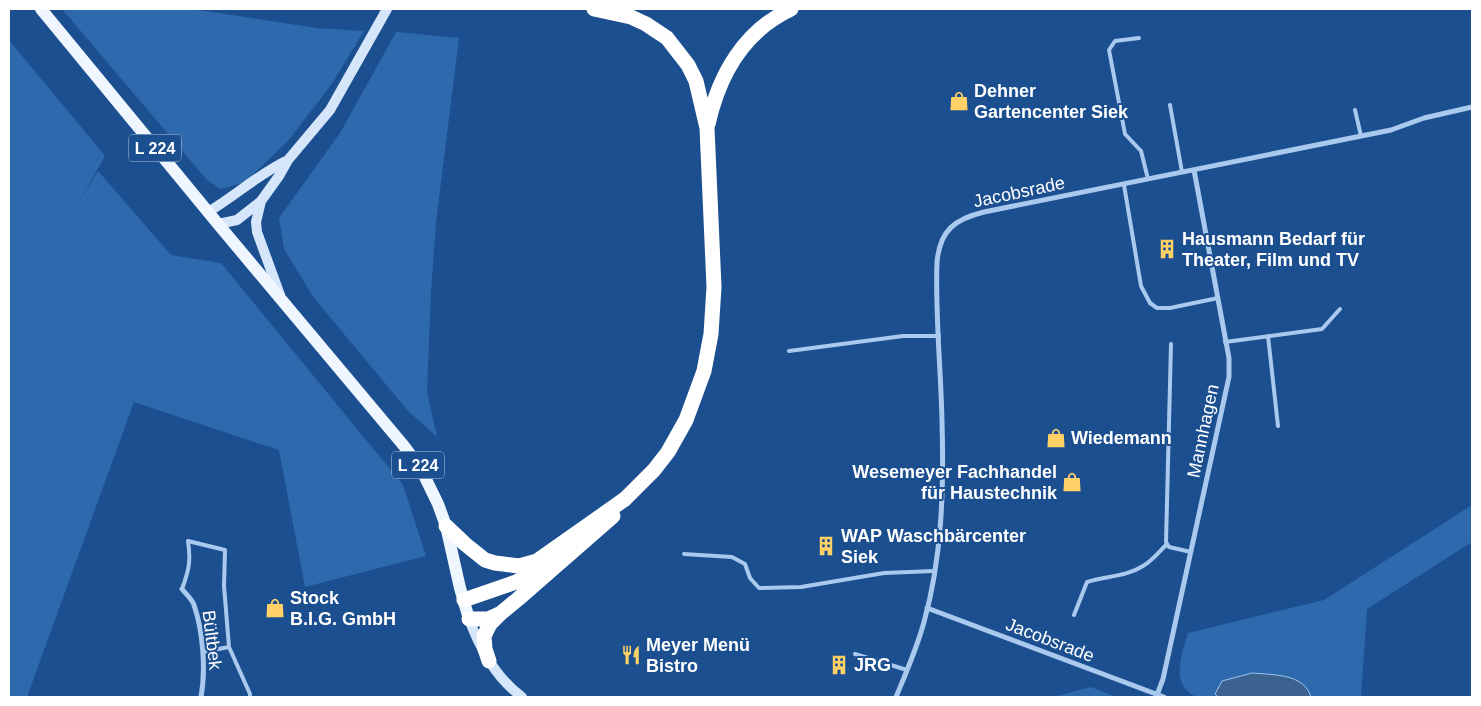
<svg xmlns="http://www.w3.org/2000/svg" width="1481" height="706" font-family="Helvetica,sans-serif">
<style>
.green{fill:#2e69ad}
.water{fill:#3c6290;stroke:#9cc4f0}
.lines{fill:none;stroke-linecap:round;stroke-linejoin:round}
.lane{stroke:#a9c9ee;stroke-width:4}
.street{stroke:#a9c9ee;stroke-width:5}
.secondary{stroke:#d6e6fa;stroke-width:10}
.primary{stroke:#f0f6ff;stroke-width:12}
.highway{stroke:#fff;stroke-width:15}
.labels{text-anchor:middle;stroke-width:4;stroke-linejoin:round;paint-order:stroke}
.shield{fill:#1b4f8f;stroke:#bbcadd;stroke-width:1}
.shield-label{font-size:16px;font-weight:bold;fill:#fff}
.poi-label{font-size:18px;font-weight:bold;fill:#fff;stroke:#1b4f8f;text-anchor:start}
.street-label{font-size:18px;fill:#fff;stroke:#1b4f8f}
</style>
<rect width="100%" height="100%" fill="#1b4f8f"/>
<path class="green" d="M62 9H192L317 28 364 31 331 85 288 141 245 182 221 189 207 180Z
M396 32 459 38 436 223 431 292 427 392 437 437 408 411 314 298 284 249 279 218 340 133Z
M9 40 105 156 78 204 98 171 171 255 221 263 403 485 426 556 305 587 279 450 134 402 27 697H9Z
M1472 505V542L1367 609 1361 697H1197C1169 687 1182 653 1188 633L1324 600Z
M1091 687 1116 697H1053Z"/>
<path class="water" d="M1252 673C1272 675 1304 673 1311 697H1218L1215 694 1222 681Z"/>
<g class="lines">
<path class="lane" d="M1139 38 1115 41 1109 50 1125 134 1141 151 1148 179
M1170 105 1182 172
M1355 110 1361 136
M1124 185 1141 286 1150 303 1157 308H1170L1218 298
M1268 336 1278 426
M1225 342 1322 329 1340 309
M1171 344 1166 542 1169 547 1191 552
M789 351 903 336H939
M684 554 732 557 745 564 750 578 759 588 801 587 884 573 934 571
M182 589C189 570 191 561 188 541L225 550 224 586 229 647 203 652
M1074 615 1087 582C1105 576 1126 577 1143 566 1152 561 1159 552 1166 545
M229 647 250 694V697
M855 654 907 670"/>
<path class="street" d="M182 589C186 594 192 599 194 605 203 631 206 670 201 697
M927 608 1164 697
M1157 695 1163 679 1229 377V358L1194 170
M896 697C906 673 917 648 924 622 942 558 944 488 942 422 941 369 935 315 937 262 940 230 955 219 984 212L1391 130 1424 118 1472 107"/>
<path class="secondary" d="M208 212C235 196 260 173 288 160
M218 224 237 220 260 202
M280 295 257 232 256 222 261 201 279 176 288 160 330 110 387 9
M469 619C480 649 496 678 522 697"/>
<path class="primary" d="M41 9 218 224 404 446 421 469 438 504 446 526 460 588 469 619"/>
<path class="highway" d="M708 124C719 75 744 31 791 9
M446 526 465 544 485 560 495 563 519 566 537 561 625 499 654 470 668 452 686 420 704 371 711 334 714 287 707 128 696 81 688 65 667 38 646 24 631 17 594 9
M464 600 516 582 545 566
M469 619H488L499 614
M489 661 485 649 484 636 490 624 501 613 518 599 613 516"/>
</g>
<defs>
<symbol id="shop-bare" viewBox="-9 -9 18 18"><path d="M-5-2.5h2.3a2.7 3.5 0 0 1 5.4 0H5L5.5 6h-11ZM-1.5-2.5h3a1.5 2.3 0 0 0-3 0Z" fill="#ffd166" stroke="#1b4f8f" stroke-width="2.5" paint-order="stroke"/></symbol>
<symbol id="building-bare" viewBox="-9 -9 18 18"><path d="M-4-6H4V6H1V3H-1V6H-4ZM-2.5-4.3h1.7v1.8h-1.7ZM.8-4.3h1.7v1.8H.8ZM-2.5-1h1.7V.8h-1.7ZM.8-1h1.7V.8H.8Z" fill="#ffd166" stroke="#1b4f8f" stroke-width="2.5" paint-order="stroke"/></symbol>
<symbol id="restaurant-bare" viewBox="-9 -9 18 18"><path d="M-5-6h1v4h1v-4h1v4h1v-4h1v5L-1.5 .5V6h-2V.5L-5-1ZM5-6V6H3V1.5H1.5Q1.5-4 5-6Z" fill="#ffd166" stroke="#1b4f8f" stroke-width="2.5" paint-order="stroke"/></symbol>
</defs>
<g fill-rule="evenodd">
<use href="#shop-bare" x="945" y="87" width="28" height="28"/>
<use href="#building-bare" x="1153" y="235" width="28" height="28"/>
<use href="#shop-bare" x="1042" y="424" width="28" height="28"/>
<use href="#shop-bare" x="1058" y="468" width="28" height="28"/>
<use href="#building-bare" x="812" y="532" width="28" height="28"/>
<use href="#shop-bare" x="261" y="594" width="28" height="28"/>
<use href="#restaurant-bare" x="617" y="641" width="28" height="28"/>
<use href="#building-bare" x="825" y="651" width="28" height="28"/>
</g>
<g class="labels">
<g class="shield">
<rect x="129" y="134.5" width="52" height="27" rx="4"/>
<rect x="392" y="451.5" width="52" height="27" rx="4"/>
</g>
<g class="shield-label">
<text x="155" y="154">L 224</text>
<text x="418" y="471">L 224</text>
</g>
<g class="poi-label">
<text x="974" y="97">Dehner<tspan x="974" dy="21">Gartencenter Siek</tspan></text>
<text x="1182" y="245">Hausmann Bedarf für<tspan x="1182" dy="21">Theater, Film und TV</tspan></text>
<text x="1071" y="444">Wiedemann</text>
<text x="1057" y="478" text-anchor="end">Wesemeyer Fachhandel<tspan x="1057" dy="21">für Haustechnik</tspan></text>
<text x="841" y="542">WAP Waschbärcenter<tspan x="841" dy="21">Siek</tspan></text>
<text x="290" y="604">Stock<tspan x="290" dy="21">B.I.G. GmbH</tspan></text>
<text x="646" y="651">Meyer Menü<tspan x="646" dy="21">Bistro</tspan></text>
<text x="854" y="671">JRG</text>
</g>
<g class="street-label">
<text transform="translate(1019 192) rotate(-12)" y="6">Jacobsrade</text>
<text transform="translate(1203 431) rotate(-78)" y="6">Mannhagen</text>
<text transform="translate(212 640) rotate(83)" y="6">Bültbek</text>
<text transform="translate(1050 640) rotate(21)" y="6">Jacobsrade</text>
</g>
</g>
<rect width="1481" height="706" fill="none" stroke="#ffffff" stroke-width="20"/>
</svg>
